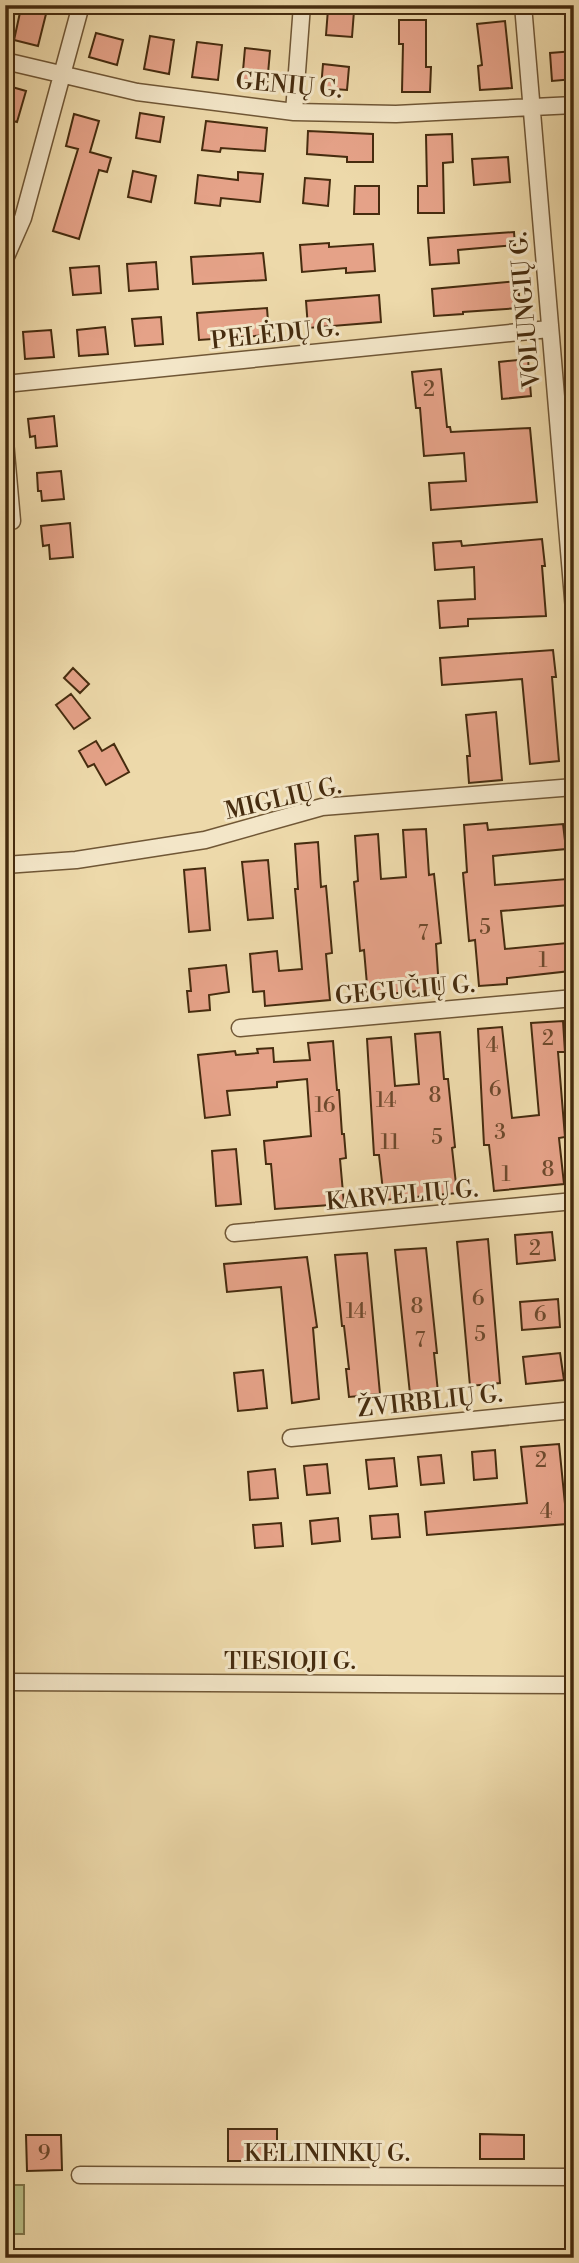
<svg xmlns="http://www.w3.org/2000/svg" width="579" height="2263" font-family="'Libre Bodoni',serif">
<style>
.green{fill:#babf87;stroke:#80764b;stroke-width:2}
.building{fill:#e5a288;stroke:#462c0f;stroke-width:2}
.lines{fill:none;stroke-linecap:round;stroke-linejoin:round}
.street-casing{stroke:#705736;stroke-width:19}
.street{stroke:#f3e6c8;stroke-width:16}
.labels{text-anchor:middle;stroke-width:6;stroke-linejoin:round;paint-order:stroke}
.number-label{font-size:21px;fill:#6e4a2d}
.street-label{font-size:24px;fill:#462c0f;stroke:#f3e6c8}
</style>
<rect width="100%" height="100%" fill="#edd9aa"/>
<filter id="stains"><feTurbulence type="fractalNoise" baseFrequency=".00286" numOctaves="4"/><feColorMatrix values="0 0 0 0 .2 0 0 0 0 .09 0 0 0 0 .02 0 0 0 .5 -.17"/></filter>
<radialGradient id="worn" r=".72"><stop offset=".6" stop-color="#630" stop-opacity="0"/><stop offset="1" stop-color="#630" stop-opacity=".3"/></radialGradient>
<path class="green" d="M5 2166H7V2185H24V2234H5Z"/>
<path class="building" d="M21 8 46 14 38 46 14 40Z
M328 9 354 11 352 37 326 35Z
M399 20H426V67H431L430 92H402L403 44H399Z
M505 21 512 88 480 90 478 66 482 65 477 24Z
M96 33 123 40 117 65 89 57Z
M150 36 174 40 169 74 144 69Z
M197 42 222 45 218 80 192 77Z
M245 48 270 51 267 85 242 82Z
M574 51V79L552 81 550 53Z
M323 64 349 67 347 90 321 88Z
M5 85 26 91 17 122 5 119Z
M140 113 164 117 160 142 136 138Z
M74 114 99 121 90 152 111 158 107 172 99 170 79 239 53 231 78 149 66 146Z
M206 121 267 128 265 151 221 148 220 152 202 150Z
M308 131 373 134V162H347V157L307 154Z
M452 134 453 162 443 163 444 213H418V186H427L426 135Z
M508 157 510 182 474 185 472 159Z
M133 171 156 176 151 202 128 197Z
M238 172 263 174 260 202 221 198 220 206 195 203 198 175 238 180Z
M305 178 330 180 328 206 303 203Z
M355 186H379V214H354Z
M514 232 515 245 458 250 459 263 430 265 428 238Z
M329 243V247L373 244 375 271 346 273V268L302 272 300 245Z
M263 253 266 280 193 284 191 257Z
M156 262 158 289 129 291 127 264Z
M99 266 101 293 73 295 70 268Z
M518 281 520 308 463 312V314L434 316 432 289Z
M379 295 381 322 308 328 306 301Z
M267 308 269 335 199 340 197 313Z
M161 317 163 344 135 346 132 319Z
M105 327 108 354 79 356 77 330Z
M51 330 54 357 25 359 23 332Z
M528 359 531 396 502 399 499 362Z
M441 369 447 427H450L451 432 530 428 537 502 431 510 429 483 466 481 464 453 424 456 420 408H416L412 372Z
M54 416 57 446 36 448 35 436 30 437 28 419Z
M61 471 64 499 42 501 41 491H38L37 473Z
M70 523 73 557 50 559 49 545 43 546 41 526Z
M542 539 545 566H542L546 616 468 619V626L440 628 438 601 475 599 474 567 435 570 433 543 461 541 462 546Z
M553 650 556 677H552L559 761 530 764 522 679 442 685 440 658Z
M73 668 89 684 80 693 64 678Z
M71 694 90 718 74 729 56 705Z
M496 712 502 780 469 783 467 756H470L466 715Z
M96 741 102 751 114 744 129 772 106 785 94 764 88 767 79 751Z
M487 823 488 830 563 824 566 849 493 856 495 885 567 879 569 905 501 911 505 949 567 943 570 971 507 978V984L479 986 475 940 469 941 463 873 467 872 464 825Z
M426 829 429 875 434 874 441 943 436 944 439 989 368 996 364 950 360 951 354 882 358 881 355 836 378 834 381 879 406 877 403 830Z
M318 842 321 887 326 886 332 953 326 954 330 1000 265 1006 264 991 253 992 250 954 277 951 279 971 302 969 295 889H298L295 844Z
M268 860 273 918 248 920 242 862Z
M205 868 210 930 189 932 184 870Z
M226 965 229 992 209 995 210 1010 189 1012 187 991H191L189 969Z
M563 1021 565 1052H558L565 1137 559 1138 564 1184 494 1191 489 1145H484L478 1029 502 1027 512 1118 539 1115 531 1023Z
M440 1032 444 1079H448L455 1147 452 1148 457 1193 384 1200 379 1155H374L367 1039 391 1037 395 1086 419 1084 415 1034Z
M333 1041 337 1090H339L342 1134H344L346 1158 340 1159 344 1204 275 1209 271 1164H266L264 1141 311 1136 307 1079 277 1082V1087L227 1091 230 1115 205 1118 198 1055 235 1051 236 1055 258 1053 257 1049 273 1048 274 1062 310 1060 308 1043Z
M236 1149 241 1204 216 1206 212 1151Z
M552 1232 555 1260 517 1264 515 1235Z
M488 1239 500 1383 470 1386 457 1242Z
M426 1248 437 1353H434L438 1392 410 1394 395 1250Z
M367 1253 380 1394 349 1397 346 1369H349L344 1326H342L335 1255Z
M307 1257 317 1327 313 1328 319 1399 292 1403 281 1287 227 1292 224 1264Z
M558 1299 560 1327 522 1330 520 1302Z
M560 1353 564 1380 526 1384 523 1357Z
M263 1370 267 1408 238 1411 234 1373Z
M559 1444 567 1524 427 1535 425 1512 527 1503 521 1447Z
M495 1450 497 1478 474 1480 472 1452Z
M441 1455 444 1483 421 1485 418 1457Z
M394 1458 397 1486 369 1489 366 1460Z
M327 1464 330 1493 307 1495 304 1466Z
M275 1469 278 1498 250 1500 248 1472Z
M398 1514 400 1537 372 1539 370 1516Z
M338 1518 340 1541 312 1544 310 1521Z
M281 1523 283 1546 255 1548 253 1525Z
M228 2129H277V2161H228Z
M480 2134 524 2135V2159H480Z
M26 2135H61L62 2170 27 2171Z"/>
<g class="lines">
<defs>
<path id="street" d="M523 5 574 610
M5 61 137 92 294 112 396 114 574 105
M294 112 302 5
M5 259 23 218 81 5
M5 384 549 329
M5 441 12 521 5 522
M5 865 76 860 205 840 322 807 574 787
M240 1028 574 998
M234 1233 574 1201
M291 1438 574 1410
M5 1682 574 1685
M80 2175 574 2177"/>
</defs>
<use href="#street" class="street-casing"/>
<use href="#street" class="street"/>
</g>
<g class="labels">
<g class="number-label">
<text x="429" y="396">2</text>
<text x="485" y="934">5</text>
<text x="423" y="940">7</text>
<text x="543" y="967">1</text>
<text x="548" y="1045">2</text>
<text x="492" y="1052">4</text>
<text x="495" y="1096">6</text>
<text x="435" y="1102">8</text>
<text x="386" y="1107">14</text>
<text x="325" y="1112">16</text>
<text x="500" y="1139">3</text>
<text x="437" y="1144">5</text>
<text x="390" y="1149">11</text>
<text x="548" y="1176">8</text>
<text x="506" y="1181">1</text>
<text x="535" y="1255">2</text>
<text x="478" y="1305">6</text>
<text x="417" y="1313">8</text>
<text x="356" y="1318">14</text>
<text x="540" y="1321">6</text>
<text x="480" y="1341">5</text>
<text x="420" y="1347">7</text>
<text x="541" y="1467">2</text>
<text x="546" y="1518">4</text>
<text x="44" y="2160">9</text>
</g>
<g class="street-label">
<text transform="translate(289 85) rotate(5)" y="8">GENIŲ G.</text>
<text transform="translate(525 310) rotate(-95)" y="8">VOLUNGIŲ G.</text>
<text transform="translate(275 334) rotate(-6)" y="8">PELĖDŲ G.</text>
<text transform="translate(283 798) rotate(-13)" y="8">MIGLIŲ G.</text>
<text transform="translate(405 990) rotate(-5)" y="8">GEGUČIŲ G.</text>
<text transform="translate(402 1195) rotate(-5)" y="8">KARVELIŲ G.</text>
<text transform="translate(430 1401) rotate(-6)" y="8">ŽVIRBLIŲ G.</text>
<text x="290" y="1669">TIESIOJI G.</text>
<text x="327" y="2161">KELININKŲ G.</text>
</g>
</g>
<rect width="579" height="2263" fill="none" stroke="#edd9aa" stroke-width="28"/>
<rect x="7" y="7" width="565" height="2249" fill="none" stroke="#462c0f" stroke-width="3.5"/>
<rect x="14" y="14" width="551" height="2235" fill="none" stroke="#462c0f" stroke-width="2"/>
<rect width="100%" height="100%" filter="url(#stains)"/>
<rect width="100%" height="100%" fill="url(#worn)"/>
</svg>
